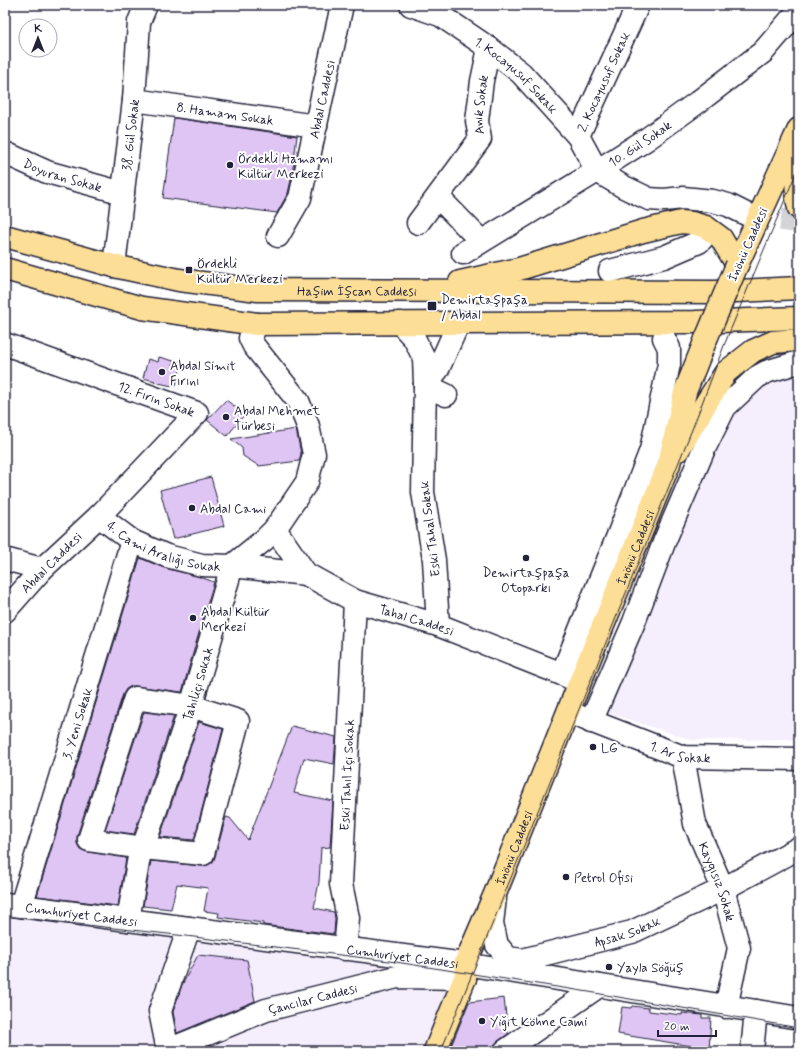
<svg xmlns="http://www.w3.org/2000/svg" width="804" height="1056" font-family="Mynerve,sans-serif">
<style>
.built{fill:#f5eefc}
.building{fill:#dfc5f4;stroke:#22223b}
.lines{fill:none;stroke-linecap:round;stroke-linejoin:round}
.minor-tunnel{stroke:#d3d3d8;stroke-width:22;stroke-dasharray:22 11;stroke-linecap:butt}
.minor-casing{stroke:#22223b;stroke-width:25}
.major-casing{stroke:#22223b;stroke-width:25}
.minor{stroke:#fff;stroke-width:22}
.major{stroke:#fcde96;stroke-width:22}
.tram{stroke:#22223b;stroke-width:1}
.major-bridge-casing{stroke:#22223b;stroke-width:25;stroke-linecap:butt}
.major-bridge{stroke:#fcde96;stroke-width:22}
.poi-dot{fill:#22223b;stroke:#fff;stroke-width:1.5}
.labels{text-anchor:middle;stroke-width:4;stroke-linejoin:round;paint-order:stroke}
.street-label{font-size:13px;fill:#22223b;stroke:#fff}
.poi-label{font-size:13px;fill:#22223b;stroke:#fff;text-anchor:start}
</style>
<rect width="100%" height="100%" fill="#fff"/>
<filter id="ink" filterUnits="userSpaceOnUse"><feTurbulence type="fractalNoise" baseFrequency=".025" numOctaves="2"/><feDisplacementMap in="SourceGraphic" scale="8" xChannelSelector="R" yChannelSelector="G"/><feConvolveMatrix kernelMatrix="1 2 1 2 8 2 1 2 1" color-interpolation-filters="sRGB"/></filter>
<g filter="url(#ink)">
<path class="built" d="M799 365V740L784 739 692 740 606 712 730 409 762 376Z
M5 912 465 964 427 1051H5Z"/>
<path class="building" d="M174 118 297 136 292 176 288 193 277 213 163 198Z
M159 357 174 361 173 365 181 367 176 385 173 384 172 386 154 382 155 381 143 378 148 359 158 362Z
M226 400 245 414 227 436 207 420Z
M296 429 301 454 299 461 259 466 243 456 242 448 231 439Z
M211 477 224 526 173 539 160 490Z
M140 558 164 568 200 577 214 582 191 660 182 692 136 686H131L126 689 123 694 77 836V844L80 849 87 852 126 858 118 906 37 896Z
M144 712 174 716 134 834 105 830Z
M199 722 223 729 194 840 160 837Z
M292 726 336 737 334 764 304 758 294 793 333 801 330 847 321 848 319 882 314 908 334 912 335 919 334 934 263 925V923L218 917 219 913 204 911 208 888 177 884 171 909 143 906 151 861 202 866 208 865 213 862 215 857 226 817 230 818 248 840Z
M198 955 247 960 255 1001 177 1033 173 1012 182 985Z
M504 998 508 1034 498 1041 494 1045 493 1049 490 1051H449L469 1002Z
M632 1006 649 1008V1011L682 1015V1013L702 1015V1018H711L709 1051H691V1046L618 1034 622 1007 631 1008Z"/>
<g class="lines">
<path class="minor-tunnel" d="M748 215 799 222"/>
<defs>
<g id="minor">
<path id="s1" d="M411 5 440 15 489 48 521 73 578 136 597 171 624 187 649 199 664 200 683 198 713 201 728 205 748 215"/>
<path id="s2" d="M134 100 316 126"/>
<path id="s3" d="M578 136 638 5"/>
<path id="s4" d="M5 153 47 172 123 193"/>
<path d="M438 197 481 241"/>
<path id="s5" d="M418 223 480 139 477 121 482 81 489 48"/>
<path id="s6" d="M278 236 300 198 342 5"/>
<path id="s7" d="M463 253 597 171 647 139 698 102 763 52 799 10"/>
<path id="s8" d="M114 266 134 100 139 22 146 5"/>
<path d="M610 271 664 257 699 242 702 239"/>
<path d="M400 323 414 338 424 358 425 385"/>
<path id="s9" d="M5 344 197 413 99 516 42 569 5 611"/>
<path d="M425 385 438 369 459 322"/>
<path id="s10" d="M99 516 132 541 167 556 202 565 232 566 306 574"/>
<path id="s11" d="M275 529 306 574 355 601 438 625 562 674 575 680"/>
<path d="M5 559 42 569"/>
<path d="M438 625 434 560 423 492 425 385 446 395"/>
<path d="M562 674 619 533 651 450 669 364V348L664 338"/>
<path d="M135 698 191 706 238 721 203 854 143 848 89 840Z"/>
<path id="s12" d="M578 716 683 757 799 759"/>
<path d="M591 722 634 622 665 540 704 449 725 407 757 377 766 372 799 362"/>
<path id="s13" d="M683 757 695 824 723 889 739 948 726 1007"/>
<path id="s14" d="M495 898 492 923 497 945 508 958 522 960 632 932 723 889 799 848"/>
<path id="s15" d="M5 904 465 964 799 1018"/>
<path id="s16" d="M21 906 132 541"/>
<path id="s17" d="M128 920 139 857 143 848 191 706 232 566 264 540 275 529 307 482 314 454 308 426 298 401 254 346 250 338 257 324"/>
<path id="s18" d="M345 949 348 918 341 884 355 601"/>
<path id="s19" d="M166 1051 266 1010 397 977 465 978"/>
<path d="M168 1051 160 1011 189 928"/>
<path d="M505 1051 599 986"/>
<path d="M752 1051 756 1011"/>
</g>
<g id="major">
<path d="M794 142 796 172 797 198 799 208"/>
<path id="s20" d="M5 236 114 266 179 280 258 290 715 292 799 288"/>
<path d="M737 265 799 129"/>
<path d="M5 269 142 308 257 324 695 322 799 318"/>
<path d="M460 282 519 269 643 231 681 222 692 223 706 227 721 238 737 265"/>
<path d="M678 450 708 400 726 372 753 351 773 342 799 340"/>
<path id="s21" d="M465 964 495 894 580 682 669 464 685 392 706 339"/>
<path d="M435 1051 465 978"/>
</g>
</defs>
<use href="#minor" class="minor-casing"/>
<use href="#major" class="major-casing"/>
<use href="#minor" class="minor"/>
<use href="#major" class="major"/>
<path class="tram" d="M5 916 186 936 389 961 589 992 799 1028
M441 1051 693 427 725 343 799 166"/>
<defs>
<path id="major-bridge" d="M706 339 737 265"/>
</defs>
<use href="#major-bridge" class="major-bridge-casing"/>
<use href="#major-bridge" class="major-bridge"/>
</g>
</g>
<g class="poi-dot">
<circle cx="230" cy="165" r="4"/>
<rect x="185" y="266" width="8" height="8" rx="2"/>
<rect x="427" y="301" width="10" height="10" rx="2"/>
<circle cx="162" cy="372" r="4"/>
<circle cx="226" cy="417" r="4"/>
<circle cx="192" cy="508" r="4"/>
<circle cx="526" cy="558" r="4"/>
<circle cx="193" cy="618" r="4"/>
<circle cx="593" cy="747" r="4"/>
<circle cx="566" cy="877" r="4"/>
<circle cx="609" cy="967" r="4"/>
<circle cx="482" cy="1021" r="4"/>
</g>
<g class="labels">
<g class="street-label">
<text dy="5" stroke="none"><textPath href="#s1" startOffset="128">1. Kocayusuf Sokak</textPath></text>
<text dy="5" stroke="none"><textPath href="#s3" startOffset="60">2. Kocayusuf Sokak</textPath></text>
<text dy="5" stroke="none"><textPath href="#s6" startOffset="145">Abdal Caddesi</textPath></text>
<text dy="5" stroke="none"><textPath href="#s5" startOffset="139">Anık Sokak</textPath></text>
<text dy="5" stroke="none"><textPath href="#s2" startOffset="92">8. Hamam Sokak</textPath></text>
<text dy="5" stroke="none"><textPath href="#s8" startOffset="132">38. Gül Sokak</textPath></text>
<text dy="5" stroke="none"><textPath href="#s7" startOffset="208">10. Gül Sokak</textPath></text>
<text dy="5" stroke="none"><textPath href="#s4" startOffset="62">Doyuran Sokak</textPath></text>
<text transform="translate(747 244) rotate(-66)" y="5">İnönü Caddesi</text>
<text dy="5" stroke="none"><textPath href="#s20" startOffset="358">Haşim İşcan Caddesi</textPath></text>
<text dy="5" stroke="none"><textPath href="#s9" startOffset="161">12. Fırın Sokak</textPath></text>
<text transform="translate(429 529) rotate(-97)" y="5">Eski Tahal Sokak</text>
<text dy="5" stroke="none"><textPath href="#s10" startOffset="73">4. Cami Aralığı Sokak</textPath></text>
<text dy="5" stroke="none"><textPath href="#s21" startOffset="450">İnönü Caddesi</textPath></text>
<text transform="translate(51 562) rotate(-45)" y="5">Abdal Caddesi</text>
<text dy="5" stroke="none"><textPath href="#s11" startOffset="175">Tahal Caddesi</textPath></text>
<text dy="5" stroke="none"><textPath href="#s17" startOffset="247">Tahıliçi Sokak</textPath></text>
<text dy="5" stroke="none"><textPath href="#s16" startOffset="191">3. Yeni Sokak</textPath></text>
<text dy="5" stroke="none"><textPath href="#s12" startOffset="109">1. Ar Sokak</textPath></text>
<text dy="5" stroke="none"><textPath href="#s18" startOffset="175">Eski Tahıl İçi Sokak</textPath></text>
<text dy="5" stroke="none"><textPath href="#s21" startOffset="126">İnönü Caddesi</textPath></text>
<text dy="5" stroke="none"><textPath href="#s13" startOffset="130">Kaygısız Sokak</textPath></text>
<text dy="5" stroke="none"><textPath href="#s15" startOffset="77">Cumhuriyet Caddesi</textPath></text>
<text dy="5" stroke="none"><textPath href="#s14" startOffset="188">Apsak Sokak</textPath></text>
<text dy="5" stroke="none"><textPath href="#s15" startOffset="401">Cumhuriyet Caddesi</textPath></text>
<text dy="5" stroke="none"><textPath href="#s19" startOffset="156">Çancılar Caddesi</textPath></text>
</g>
<g class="poi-label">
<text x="238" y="163">Ördekli Hamamı<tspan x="238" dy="15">Kültür Merkezi</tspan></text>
<text x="197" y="268">Ördekli<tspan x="197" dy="15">Kültür Merkezi</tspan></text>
<text x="441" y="304">Demirtaşpaşa<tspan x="441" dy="15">/ Abdal</tspan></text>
<text x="170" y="370">Abdal Simit<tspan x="170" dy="15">Fırını</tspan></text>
<text x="234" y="415">Abdal Mehmet<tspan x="234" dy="15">Türbesi</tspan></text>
<text x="200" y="513">Abdal Cami</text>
<text x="526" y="577" text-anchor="middle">Demirtaşpaşa<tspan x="526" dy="15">Otoparkı</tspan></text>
<text x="201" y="616">Abdal Kültür<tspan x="201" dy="15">Merkezi</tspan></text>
<text x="601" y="752">LG</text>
<text x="574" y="882">Petrol Ofisi</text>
<text x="617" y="972">Yayla Söğüş</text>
<text x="490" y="1026">Yiğit Köhne Cami</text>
</g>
</g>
<rect width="804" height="1056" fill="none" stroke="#fff" stroke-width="20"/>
<rect x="10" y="10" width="784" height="1036" fill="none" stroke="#22223b" stroke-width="1.5" filter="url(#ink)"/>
<g transform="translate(38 38)"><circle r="19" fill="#ffffff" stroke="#a7a7b1"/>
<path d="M0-3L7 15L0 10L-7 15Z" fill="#22223b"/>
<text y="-6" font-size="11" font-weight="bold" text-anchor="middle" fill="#22223b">K</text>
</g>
<path d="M658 1030v6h58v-6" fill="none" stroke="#22223b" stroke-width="2"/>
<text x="664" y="1030" font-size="12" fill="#22223b" stroke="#ffffff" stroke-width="3" paint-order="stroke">20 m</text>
</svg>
